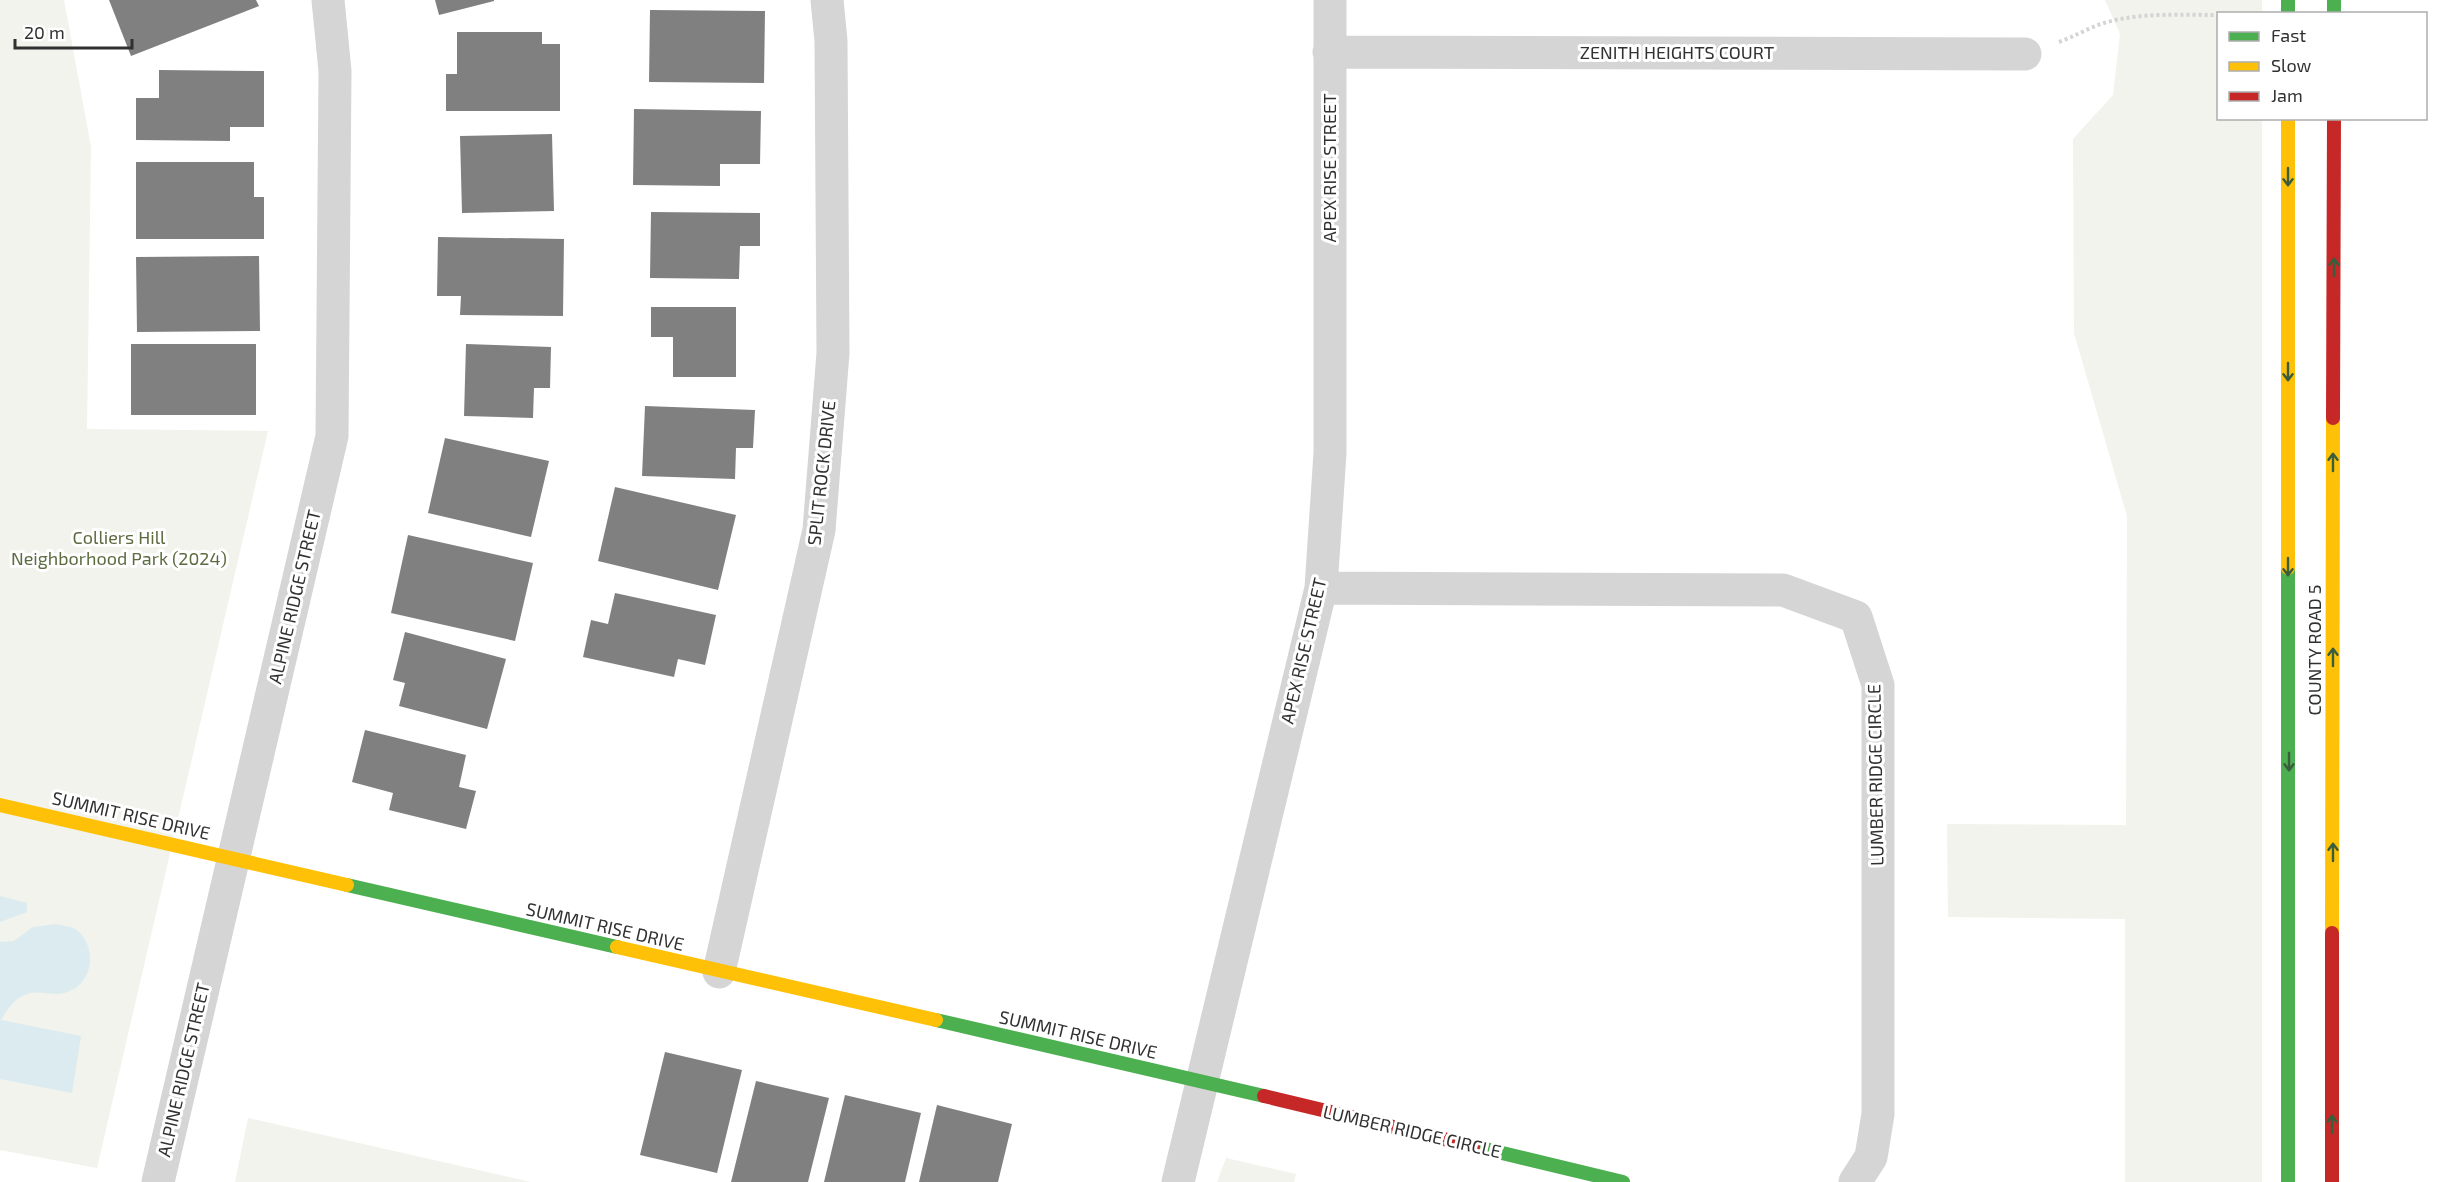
<svg xmlns="http://www.w3.org/2000/svg" width="2439" height="1182" font-family="'Exo 2',sans-serif">
<style>
.green{fill:#f1f3ec}
.water{fill:#dbebf0}
.building{fill:#808080}
.lines{fill:none;stroke-linecap:round;stroke-linejoin:round}
.path{stroke:#d4d4d4;stroke-width:4;stroke-dasharray:3 3;stroke-linecap:butt}
.street{stroke:#d5d5d5;stroke-width:33}
.fast{stroke:#4caf50;stroke-width:14}
.slow{stroke:#ffc107;stroke-width:14}
.jam{stroke:#c62828;stroke-width:14}
.oneway{stroke:#3a5d3c}
.labels{text-anchor:middle;stroke-width:6;stroke-linejoin:round;paint-order:stroke}
.street-label{font-size:18px;fill:#313131;stroke:#fff}
.park-label{font-size:18px;fill:#5c6b40;stroke:#fff}
</style>
<rect width="100%" height="100%" fill="#fff"/>
<path class="green" d="M0 0H64L91 147 87 429 268 431 97 1168 0 1150Z
M2105 0H2262V13L2218 14V118L2262 119V1182H2125V919L1948 917 1947 824 2126 825 2127 516 2074 333 2073 139 2113 95 2120 34Z
M248 1118 531 1182H235Z
M1226 1158 1296 1174 1294 1182H1217Z"/>
<path class="water" d="M0 896 27 903V912L0 922Z
M56 924C62 926 73 926 78 931 98 949 93 986 64 993 52 996 38 990 27 994 14 998 7 1010 1 1020L81 1036 72 1093 0 1079V942L14 941 33 927Z"/>
<path class="building" d="M109 0H256L259 6 131 56Z
M435 0H494V1L439 15Z
M650 10 765 11 764 83 649 82Z
M457 32H542V44H560V111H446V74H457Z
M159 70 264 71V127H230V141L136 140V98H159Z
M634 109 761 111 760 164H720V186L633 185Z
M552 134 554 211 462 213 460 136Z
M136 162H254V197H264V239H136Z
M651 212 760 213V246H740L739 279 650 278Z
M438 237 564 239 563 316 460 315 461 296H437Z
M259 256 260 331 137 332 136 257Z
M651 307H736V377H673V337H651Z
M131 344H256V415H131Z
M466 344 551 347 550 388H534L533 418 464 416Z
M645 406 755 410 753 448H736L735 479 642 476Z
M445 438 549 461 531 537 428 513Z
M615 487 736 515 718 590 598 561Z
M408 535 533 563 515 641 391 613Z
M615 593 716 615 705 665 678 659 674 677 583 657 591 620 608 624Z
M405 632 506 659 487 729 399 706 405 683 393 680Z
M365 730 466 755 459 787 476 791 466 829 389 810 393 793 352 782Z
M665 1052 742 1070 717 1173 640 1155Z
M756 1081 829 1098 808 1182H731Z
M845 1095 921 1113 905 1182H824Z
M937 1105 1012 1124 998 1182H919Z"/>
<g class="lines">
<path class="path" d="M2059 42C2073 37 2085 30 2098 25 2134 12 2178 15 2216 15"/>
<path class="street" d="M1329 52 2025 54
M1321 588 1783 590 1856 617 1878 685V1114L1871 1157 1855 1182
M719 972 819 530 833 353 831 41 827 0
M158 1182 332 436 335 71 328 0
M1178 1182 1321 588 1330 453V0"/>
<path class="fast" d="M2288 0V14
M2334 0V14
M2288 568V1182
M347 885 617 947
M936 1020 1264 1096
M1473 1146 1623 1182"/>
<path class="slow" d="M2288 118V568
M0 805 347 885
M2332 933 2333 418
M617 947 936 1020"/>
<path class="jam" d="M2333 418 2334 118
M1264 1096 1473 1146
M2332 1182V933"/>
</g>
<defs><path id="oneway-shaft" d="M-6 0H5M1.5-3L5.5 0L1.5 3" fill="none" stroke-width="1.6" stroke-linecap="round" stroke-linejoin="round" transform="scale(1.5)"/></defs>
<g class="oneway">
<use href="#oneway-shaft" transform="translate(2288 177) rotate(90)"/>
<use href="#oneway-shaft" transform="translate(2334 267) rotate(-90)"/>
<use href="#oneway-shaft" transform="translate(2288 372) rotate(90)"/>
<use href="#oneway-shaft" transform="translate(2333 462) rotate(-90)"/>
<use href="#oneway-shaft" transform="translate(2288 567) rotate(90)"/>
<use href="#oneway-shaft" transform="translate(2333 657) rotate(-90)"/>
<use href="#oneway-shaft" transform="translate(2289 762) rotate(90)"/>
<use href="#oneway-shaft" transform="translate(2333 852) rotate(-90)"/>
<use href="#oneway-shaft" transform="translate(2332 1124) rotate(-90)"/>
</g>
<g class="labels">
<g class="street-label">
<text x="1677" y="59">ZENITH HEIGHTS COURT</text>
<text transform="translate(1330 168) rotate(-90)" y="6">APEX RISE STREET</text>
<text transform="translate(822 473) rotate(-84)" y="6">SPLIT ROCK DRIVE</text>
<text transform="translate(295 597) rotate(-77)" y="6">ALPINE RIDGE STREET</text>
<text transform="translate(2315 650) rotate(-90)" y="6">COUNTY ROAD 5</text>
<text transform="translate(1304 651) rotate(-77)" y="6">APEX RISE STREET</text>
<text transform="translate(1876 775) rotate(-91)" y="6">LUMBER RIDGE CIRCLE</text>
<text transform="translate(131 816) rotate(13)" y="6">SUMMIT RISE DRIVE</text>
<text transform="translate(605 927) rotate(13)" y="6">SUMMIT RISE DRIVE</text>
<text transform="translate(1078 1035) rotate(13)" y="6">SUMMIT RISE DRIVE</text>
<text transform="translate(184 1070) rotate(-77)" y="6">ALPINE RIDGE STREET</text>
<text transform="translate(1412 1132) rotate(13)" y="6">LUMBER RIDGE CIRCLE</text>
</g>
<g class="park-label">
<text x="119" y="544">Colliers Hill<tspan x="119" dy="21">Neighborhood Park (2024)</tspan></text>
</g>
</g>
<rect x="2217" y="12" width="210" height="108" fill="#ffffff" stroke="#adadad" stroke-width="1.5"/>
<rect x="2229" y="32" width="30" height="9" fill="#4caf50" stroke="#adadad" stroke-width="1.5"/>
<text x="2271" y="42" font-size="18" fill="#313131">Fast</text>
<rect x="2229" y="62" width="30" height="9" fill="#ffc107" stroke="#adadad" stroke-width="1.5"/>
<text x="2271" y="72" font-size="18" fill="#313131">Slow</text>
<rect x="2229" y="92" width="30" height="9" fill="#c62828" stroke="#adadad" stroke-width="1.5"/>
<text x="2271" y="102" font-size="18" fill="#313131">Jam</text>
<path d="M15 39v9h117v-9" fill="none" stroke="#313131" stroke-width="3"/>
<text x="24" y="39" font-size="18" fill="#313131" stroke="#ffffff" stroke-width="4.5" paint-order="stroke">20 m</text>
</svg>
